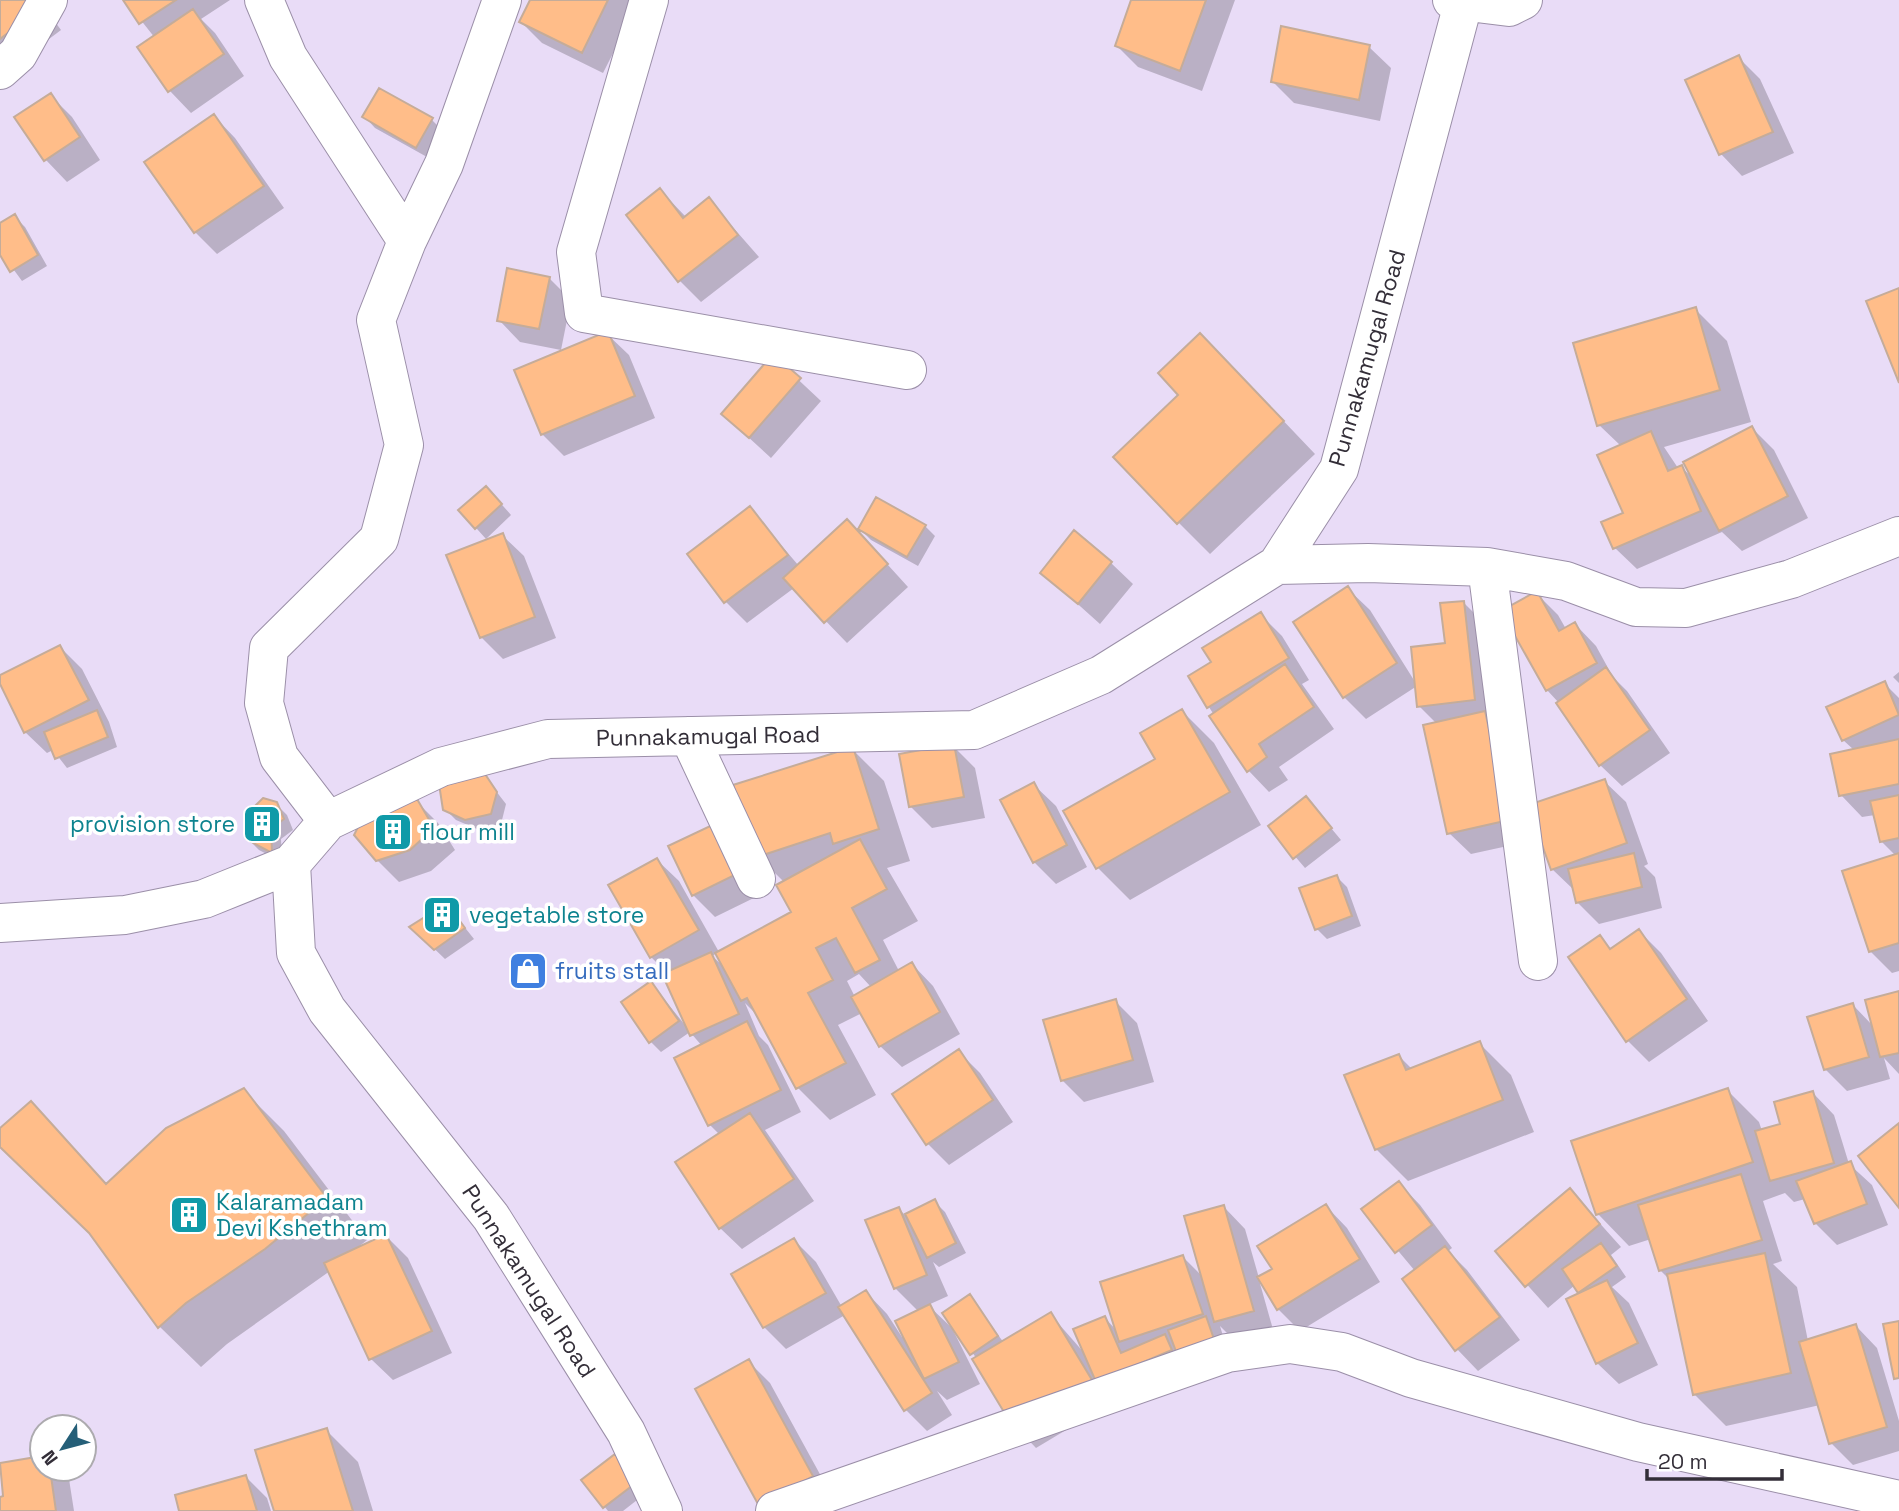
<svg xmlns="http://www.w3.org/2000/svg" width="1899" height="1511" font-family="'Space Grotesk',sans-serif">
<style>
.shadow{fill:#0003;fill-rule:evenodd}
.building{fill:#ffbd89;stroke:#c5ac99;stroke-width:2}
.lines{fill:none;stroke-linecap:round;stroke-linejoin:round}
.minor-casing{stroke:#9b8fa8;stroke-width:40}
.minor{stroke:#fff;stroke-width:38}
.labels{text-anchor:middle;stroke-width:7;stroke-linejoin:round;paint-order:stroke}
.street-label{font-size:23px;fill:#332e38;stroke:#fff}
.culture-label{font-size:23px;fill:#0d838f;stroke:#fff;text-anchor:start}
.shop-label{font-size:23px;fill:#366cbe;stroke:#fff;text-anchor:start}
</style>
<rect width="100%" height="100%" fill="#e9dcf7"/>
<path class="shadow" d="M0 0H39L61 30 0 76Z
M125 0H230L201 19 215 33 244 76 191 113 170 91 140 48 155 38Z
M531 0H640L603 73 542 43 521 22Z
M1133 0H1235L1202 91 1138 67 1117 46Z
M1369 47 1391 68 1380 121 1294 103 1273 82Z
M1738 57 1760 79 1794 153 1742 176 1721 154 1687 81Z
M50 95 72 117 100 160 67 182 46 160 16 117Z
M214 116 235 138 284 208 217 254 195 232 147 162Z
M365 117 432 120 442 130 427 157 375 128Z
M660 190 686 217 709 200 759 257 701 302 679 280Z
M14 216 25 227 47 266 22 281 0 251V225Z
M549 278 571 300 561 350 520 342 499 320Z
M1695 309 1727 341 1751 422 1664 447 1678 468 1681 467 1693 478 1752 428 1774 450 1808 518 1742 551 1722 532 1637 569 1615 548 1625 514 1621 446 1599 425Z
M607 334 629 355 655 418 564 456 542 434Z
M773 356 821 401 771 458 723 414Z
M1232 367 1315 454 1210 554 1178 522Z
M496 498 511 515 486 539 461 511Z
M750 509 799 566 868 543 908 587 847 643 794 588 747 623 726 602Z
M925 526 935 536 918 566 871 540 860 529Z
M502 535 524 556 556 638 503 659 481 637Z
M1111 563 1133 584 1100 624 1042 572Z
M1348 589 1370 610 1417 685 1447 645 1464 603 1485 624 1530 841 1471 854 1449 833 1437 724 1419 706 1417 686 1366 719 1344 697Z
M1536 593 1558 615 1566 629 1575 624 1596 646 1613 677 1627 691 1670 753 1622 786 1600 765 1559 703 1547 690Z
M1260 614 1282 636 1309 680 1302 684 1334 729 1279 767 1288 780 1269 792 1248 770 1209 707 1213 662Z
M60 647 82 669 109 722 117 747 67 768 53 750 47 753 25 732 0 680V677Z
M1899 672V683L1893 677Z
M1884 683 1899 698V971L1892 973 1871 952 1844 872 1896 856 1881 841 1875 815 1862 817 1841 795 1854 750 1843 740Z
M1182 711 1214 743 1261 825 1130 900 1098 868Z
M953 746 975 768 985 818 932 828 910 806Z
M852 749 884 781 910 861 887 868 918 921 883 940 899 971 912 964 933 986 960 1034 902 1067 880 1046 862 1013 838 1025 876 1095 830 1120 798 1088 759 1017 745 1003 759 1036 768 1045 801 1112 765 1130 814 1201 742 1249 720 1228V1135L710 1125 702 1046 690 1032 661 1052 650 1041 651 983 689 1030 667 973 651 957 657 860 679 881 719 952 794 912 784 882 758 856ZM717 953 722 965 712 956ZM859 974 871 987 855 997 847 981Z
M482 773 506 804 501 824 477 829 456 820 445 809Z
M1604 781 1626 802 1648 864 1644 866 1655 877 1662 908 1599 924 1577 902 1575 891 1552 869Z
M1034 785 1056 806 1087 867 1056 884 1034 862Z
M1306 798 1341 840 1305 868 1270 827Z
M416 801 438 823 455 850 431 871 399 882 377 860Z
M276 804 287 815 293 830 281 839 282 862 259 850 248 839Z
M670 847 770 890 715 917 693 895Z
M1337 877 1347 887 1361 926 1327 939 1317 929Z
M447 905 474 939 445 959 422 937Z
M1639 931 1661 953 1708 1021 1649 1062 1627 1040 1599 937 1612 950Z
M1899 993V1074L1884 1058 1890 1079 1847 1091 1825 1069 1853 1005 1874 1027Z
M1115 1001 1137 1023 1154 1082 1084 1102 1062 1080Z
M1479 1043 1511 1075 1534 1132 1408 1181 1376 1149 1399 1056 1412 1069Z
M958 1051 980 1073 1013 1122 949 1165 928 1144Z
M243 1090 284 1131 367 1240 356 1249 386 1236 408 1258 452 1353 393 1380 371 1359 330 1271 227 1344 201 1367 160 1327 95 1237 0 1145V1131L30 1104 108 1185Z
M1727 1090 1759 1122 1762 1131 1782 1125 1813 1093 1834 1115 1849 1164 1872 1185 1888 1225 1837 1245 1815 1223 1805 1199 1794 1202 1785 1193 1763 1201 1782 1261 1773 1264 1797 1287 1808 1341 1856 1326 1877 1348 1899 1421V1451L1853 1465 1831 1443 1820 1405 1726 1426 1694 1394 1669 1279 1660 1270 1651 1239 1629 1246 1598 1214Z
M1399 1183 1420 1205 1452 1248 1448 1251 1467 1270 1520 1340 1478 1371 1457 1349 1415 1271 1364 1210Z
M1570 1190 1621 1247 1611 1255 1626 1277 1612 1287 1629 1303 1658 1365 1619 1384 1597 1363 1582 1293 1575 1285 1548 1308 1497 1251Z
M934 1201 945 1212 966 1253 939 1267 933 1262 948 1296 928 1305 953 1329 970 1297 1004 1343 1051 1315 1086 1355 1105 1318 1117 1331 1183 1257 1203 1277 1224 1207 1245 1229 1259 1278 1274 1270 1326 1206 1347 1228 1380 1282 1300 1331 1278 1309 1259 1280 1274 1333 1237 1343 1220 1326 1223 1336 1036 1448 1015 1426 977 1359 955 1329 953 1330 980 1384 947 1400 937 1391 952 1415 927 1431 906 1410 845 1315 786 1349 764 1327 794 1240 816 1262 842 1307 866 1292 887 1314 902 1337 904 1336 919 1312 895 1288 899 1209 906 1216Z
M749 1362 770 1383 833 1498 810 1511Z
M326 1430 358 1462 373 1511H276Z
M615 1456 646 1493 623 1511H608L584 1481Z
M42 1458V1469H59L69 1479 74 1511H0V1498H5Z
M246 1477 267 1498 271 1511H181Z"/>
<path class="building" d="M0 0H35L41 8 0 39Z
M123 0H176L139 24Z
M530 0H608L582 53 519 22Z
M1131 0H1206L1180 71 1115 46Z
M193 9 224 54 168 92 137 47Z
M1281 26 1370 45 1359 100 1271 82Z
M1739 55 1773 132 1719 155 1685 80Z
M379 88 433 118 416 148 362 117Z
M51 93 80 137 44 161 14 117Z
M214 114 264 186 194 233 144 162Z
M660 188 683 218 709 197 738 235 678 282 626 215Z
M15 214 38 255 10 272 0 255V223Z
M507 268 550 277 539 329 497 321Z
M1899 288V383L1866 301Z
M1696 307 1720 390 1597 426 1573 343Z
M608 331 635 396 541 435 514 370Z
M1200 333 1284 421 1177 524 1113 457 1178 395 1158 373Z
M773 354 801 378 749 438 721 414Z
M1752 426 1788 496 1719 531 1683 462Z
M1651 431 1668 471 1682 465 1701 511 1613 549 1601 522 1623 513 1597 455Z
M486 486 502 504 475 529 458 510Z
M876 497 926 525 907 557 858 529Z
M750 506 788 555 724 603 687 554Z
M847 519 888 564 824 623 783 578Z
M1074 530 1112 562 1078 604 1040 573Z
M503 533 535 617 480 638 446 555Z
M1348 586 1397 663 1343 698 1293 622Z
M1537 591 1559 631 1575 622 1597 663 1546 691 1501 611Z
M1464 601 1475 700 1417 707 1411 647 1445 643 1440 603Z
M1261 612 1289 658 1207 708 1188 676 1211 662 1202 648Z
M60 645 89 700 24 733 0 684V675Z
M1285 664 1314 707 1259 744 1267 757 1247 772 1209 716Z
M1606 667 1650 730 1599 766 1556 703Z
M1885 681 1899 715 1842 741 1826 707Z
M1182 709 1230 792 1096 869 1063 811 1155 759 1140 733Z
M97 710 108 737 55 759 44 732Z
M1485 711 1509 820 1447 834 1423 725Z
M1899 739V784L1839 796 1830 754Z
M954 744 964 797 909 807 899 754Z
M853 747 879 829 833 844 830 833 757 857 733 785Z
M483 771 497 792 491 814 465 820 443 810 439 784Z
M1605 779 1627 843 1551 870 1528 805Z
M1034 782 1067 845 1033 863 1000 800Z
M1899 795V838L1880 842 1870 801Z
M1306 796 1332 828 1293 859 1268 826Z
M263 798 277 802 284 819 271 829 272 853 246 839 247 814Z
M417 799 434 828 410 850 376 861 354 835 364 815Z
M725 819 749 868 692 896 668 846Z
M860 839 887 889 852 908 880 960 855 973 836 938 816 948 833 980 808 993 846 1063 796 1089 747 998 741 1001 715 953 791 912 776 885Z
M1634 853 1642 887 1576 903 1568 869Z
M1899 853V943L1869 952 1842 871Z
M657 858 699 930 650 958 608 885Z
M1337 875 1352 916 1315 930 1299 888Z
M447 903 465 928 434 950 409 927Z
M1639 929 1687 999 1626 1042 1568 957 1600 935 1610 949Z
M711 952 739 1014 690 1036 662 974Z
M912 962 940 1012 879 1047 851 997Z
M651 981 679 1021 649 1043 621 1002Z
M1899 991V1053L1880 1057 1865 1000Z
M1116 999 1133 1060 1061 1081 1043 1020Z
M1853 1003 1869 1057 1824 1070 1807 1017Z
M747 1021 781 1090 708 1126 674 1058Z
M1480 1041 1503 1100 1375 1150 1344 1075 1399 1054 1406 1070Z
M959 1049 993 1100 926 1145 892 1094Z
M244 1088 327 1198 265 1249 186 1303 158 1328 89 1233 0 1147V1128L31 1101 106 1184 166 1128Z
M1728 1088 1753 1162 1596 1215 1571 1141Z
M1813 1091 1834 1163 1770 1181 1755 1131 1780 1124 1774 1102Z
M750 1113 794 1179 719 1229 675 1162Z
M1899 1123V1208L1858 1156Z
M1851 1161 1867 1204 1814 1224 1796 1181Z
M1741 1174 1762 1240 1659 1271 1638 1205Z
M1399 1181 1432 1225 1395 1253 1361 1209Z
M1570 1188 1600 1224 1525 1287 1495 1251Z
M935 1199 956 1243 927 1258 905 1214Z
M1326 1204 1360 1259 1277 1310 1257 1277 1272 1269 1257 1246Z
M1224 1205 1254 1311 1214 1322 1184 1216Z
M899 1207 927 1275 894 1289 865 1220Z
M386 1234 432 1331 369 1360 324 1263Z
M794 1238 826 1293 763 1328 731 1274Z
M1601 1243 1617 1266 1578 1293 1562 1269Z
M1445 1246 1500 1317 1455 1351 1402 1279Z
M1765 1253 1791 1373 1693 1395 1667 1274Z
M1183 1255 1203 1314 1119 1342 1100 1282Z
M1607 1280 1638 1343 1596 1364 1566 1299Z
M866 1290 932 1393 904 1411 838 1307Z
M970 1294 998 1336 970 1355 942 1313Z
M930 1304 959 1362 924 1379 895 1321Z
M1051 1312 1092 1380 1013 1427 972 1359Z
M1105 1316 1121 1353 1165 1334 1172 1350 1096 1382 1073 1329Z
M1206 1316 1217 1348 1180 1362 1168 1330Z
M1899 1321V1378L1894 1379 1883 1324Z
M1856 1324 1887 1427 1829 1444 1799 1342Z
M749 1359 813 1476 759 1506 695 1389Z
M327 1428 353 1511H274L255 1450Z
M615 1454 637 1482 603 1508 581 1480Z
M42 1456V1469H50L56 1511H0V1497L3 1496 0 1463Z
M246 1475 257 1511H179L175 1495Z"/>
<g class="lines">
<defs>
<path id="minor" d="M264 0 288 57 407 241 376 320 404 445 379 539 269 648 264 703 279 757 328 821
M649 0 576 252 584 313 907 370
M1452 0 1509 7 1523 0
M0 70 18 54 48 0
M407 241 444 164 502 0
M1277 565 1368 563 1487 567 1566 581 1636 607 1686 608 1791 579 1899 536
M1487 567 1538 961
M689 736 756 879
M0 923 125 915 204 899 291 864
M663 1511 626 1432 491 1217 327 1010 296 953 291 864 328 821 441 767 548 739 974 730 1101 675 1277 565 1339 469 1464 0
M775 1511 1227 1353 1290 1344 1342 1352 1411 1378 1638 1442 1899 1500"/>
</defs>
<use href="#minor" class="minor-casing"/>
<use href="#minor" class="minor"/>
</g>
<defs>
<symbol id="building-square" viewBox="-11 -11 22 22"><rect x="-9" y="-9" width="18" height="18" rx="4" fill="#0f9aa8" stroke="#fff"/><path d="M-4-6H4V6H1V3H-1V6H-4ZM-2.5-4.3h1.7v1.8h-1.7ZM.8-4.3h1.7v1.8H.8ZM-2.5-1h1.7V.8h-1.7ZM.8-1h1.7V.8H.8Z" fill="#fff"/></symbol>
<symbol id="shop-square" viewBox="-11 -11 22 22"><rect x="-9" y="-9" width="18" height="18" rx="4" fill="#3f7fe0" stroke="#fff"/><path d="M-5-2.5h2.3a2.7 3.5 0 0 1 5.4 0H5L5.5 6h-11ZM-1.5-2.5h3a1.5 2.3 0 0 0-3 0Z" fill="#fff"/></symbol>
</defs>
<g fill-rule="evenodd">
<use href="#building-square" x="240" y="802" width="44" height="44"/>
<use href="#building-square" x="371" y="810" width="44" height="44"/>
<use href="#building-square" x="420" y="893" width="44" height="44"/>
<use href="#shop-square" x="506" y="949" width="44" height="44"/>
<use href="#building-square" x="167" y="1193" width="44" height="44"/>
</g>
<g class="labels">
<g class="street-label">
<text transform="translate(1367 358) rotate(-74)" y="8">Punnakamugal Road</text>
<text transform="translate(708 736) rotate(-1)" y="8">Punnakamugal Road</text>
<text transform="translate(529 1281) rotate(57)" y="8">Punnakamugal Road</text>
</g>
<g class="culture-label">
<text x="235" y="832" text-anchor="end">provision store</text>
<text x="420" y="840">flour mill</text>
<text x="469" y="923">vegetable store</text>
<text x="216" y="1210">Kalaramadam<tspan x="216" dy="26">Devi Kshethram</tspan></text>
</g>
<g class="shop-label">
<text x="555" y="979">fruits stall</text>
</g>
</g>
<g transform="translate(63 1448) rotate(234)"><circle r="33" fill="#ffffff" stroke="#adabaf" stroke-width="2"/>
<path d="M0-5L12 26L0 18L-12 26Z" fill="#255f78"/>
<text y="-10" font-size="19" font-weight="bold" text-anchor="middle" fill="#332e38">N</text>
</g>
<path d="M1647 1469v10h135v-10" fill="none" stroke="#332e38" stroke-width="3.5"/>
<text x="1658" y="1469" font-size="21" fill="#332e38" stroke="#ffffff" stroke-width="5" paint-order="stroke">20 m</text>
</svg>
